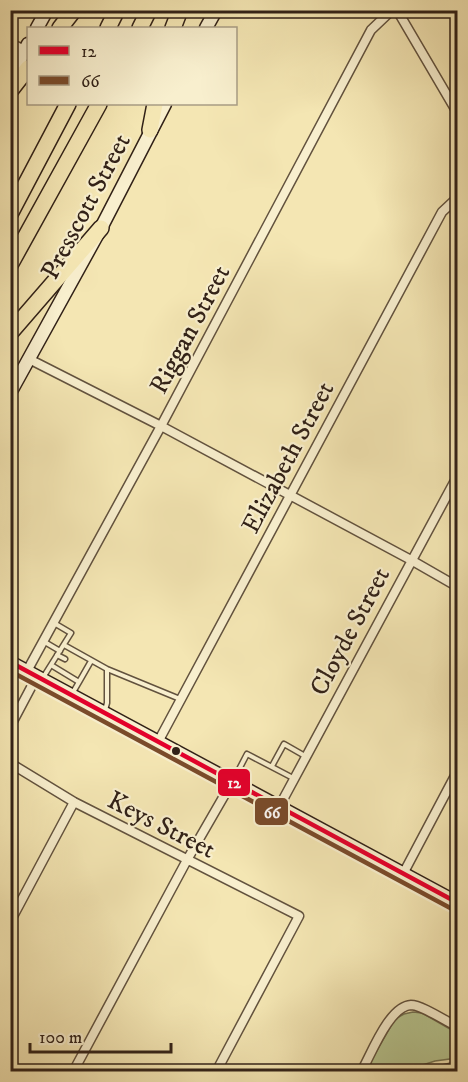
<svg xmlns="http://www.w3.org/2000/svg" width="468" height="1082" font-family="'IM FELL DW Pica',serif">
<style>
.green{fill:#b7c690;stroke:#747454;stroke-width:1.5}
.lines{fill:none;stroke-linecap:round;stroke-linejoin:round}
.service-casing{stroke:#62523e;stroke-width:7}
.minor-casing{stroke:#62523e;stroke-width:11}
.secondary-casing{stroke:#312117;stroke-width:15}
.motorway-casing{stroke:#312117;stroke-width:18}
.service{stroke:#f8efce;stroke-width:4}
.minor{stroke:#f8efce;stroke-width:8}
.secondary{stroke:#f8efce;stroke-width:12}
.motorway{stroke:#f4e6b3;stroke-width:15}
.bus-1-casing{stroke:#f8efce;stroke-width:9}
.bus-2-casing{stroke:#f8efce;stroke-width:9}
.bus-1{stroke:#e4002b;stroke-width:4.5}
.bus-2{stroke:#7a4b2a;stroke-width:4.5}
.bus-dot{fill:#312117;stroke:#f8efce;stroke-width:2}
.labels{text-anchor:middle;stroke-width:4.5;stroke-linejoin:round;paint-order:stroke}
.street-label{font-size:26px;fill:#312117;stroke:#f8efce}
.line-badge{stroke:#f8efce;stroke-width:2}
.badge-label{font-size:16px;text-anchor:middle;font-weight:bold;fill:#fff}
</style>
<rect width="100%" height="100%" fill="#f4e6b3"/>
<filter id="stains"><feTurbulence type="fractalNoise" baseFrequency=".00333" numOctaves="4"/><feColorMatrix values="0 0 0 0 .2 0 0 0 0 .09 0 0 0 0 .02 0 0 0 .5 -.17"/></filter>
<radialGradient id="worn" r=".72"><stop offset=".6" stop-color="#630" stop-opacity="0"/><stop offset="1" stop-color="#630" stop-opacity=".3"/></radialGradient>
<path class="green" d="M413 1012 422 1013 457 1033V1058L435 1061 404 1071H372L371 1067V1061L395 1019 404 1014Z"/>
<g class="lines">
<defs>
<path id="service" d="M43 641 60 651
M64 645 107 669 180 699
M57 655 65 659
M51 665 79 682 91 661
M44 676 71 633 54 623
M72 694 79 682
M105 710 107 703V669
M272 766 284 744 305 756
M234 779 247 754 293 778"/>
<path id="minor" d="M397 10 458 114
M10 43 25 50
M29 359 161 426 411 560 458 587
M27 671 161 426 371 30 392 10
M10 727 37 676
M158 742 442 212 458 197
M10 763 74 802 299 916 216 1072
M279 807 458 475
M403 874 458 770
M10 922 74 802
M73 1072 187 860 232 782
M361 1072C371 1055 389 1006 411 1005 422 1005 447 1022 458 1027
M432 1072 458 1066"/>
<path id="secondary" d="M37 28 47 10
M206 28 216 10
M10 79 28 44
M10 393 101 228 165 104
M10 662 458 903"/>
<path id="motorway" d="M60 28 74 10
M108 28 117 10
M140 28 149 10
M173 28 180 10
M10 91 28 68
M150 130 155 104
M10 214 68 104
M10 265 99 104
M10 333 101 228"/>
</defs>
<use href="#service" class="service-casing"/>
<use href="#minor" class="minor-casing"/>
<use href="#secondary" class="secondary-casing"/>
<use href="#motorway" class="motorway-casing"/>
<use href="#service" class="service"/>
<use href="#minor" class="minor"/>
<use href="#secondary" class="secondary"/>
<use href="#motorway" class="motorway"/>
<defs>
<path id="bus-1" d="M10 662 458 903"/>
<path id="bus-2" d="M10 671 454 910"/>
</defs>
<use href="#bus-1" class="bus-1-casing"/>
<use href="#bus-2" class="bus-2-casing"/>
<use href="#bus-1" class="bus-1"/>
<use href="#bus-2" class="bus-2"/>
</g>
<circle class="bus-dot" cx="176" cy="751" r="5"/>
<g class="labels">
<g class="street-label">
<text transform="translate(85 206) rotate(-62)" y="9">Presscott Street</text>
<text transform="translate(189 329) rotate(-62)" y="9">Riggan Street</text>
<text transform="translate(287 457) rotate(-62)" y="9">Elizabeth Street</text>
<text transform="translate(349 631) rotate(-62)" y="9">Cloyde Street</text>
<text transform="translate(162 824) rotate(27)" y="9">Keys Street</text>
</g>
</g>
<g class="line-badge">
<rect x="217" y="768" width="34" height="29" rx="6" fill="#e4002b"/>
<rect x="254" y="797" width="35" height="29" rx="6" fill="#7a4b2a"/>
</g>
<g class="badge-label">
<text x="234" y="788">12</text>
<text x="272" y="818">66</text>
</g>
<rect width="468" height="1082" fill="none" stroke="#f4e6b3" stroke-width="36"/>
<rect x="12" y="12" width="444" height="1058" fill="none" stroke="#312117" stroke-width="3"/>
<rect x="18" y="18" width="432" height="1046" fill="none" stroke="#312117" stroke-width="1.5"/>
<rect x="27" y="27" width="210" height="78" fill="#f8efce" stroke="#a89d85" stroke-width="1.5"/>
<rect x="39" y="46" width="30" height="9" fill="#e4002b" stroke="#a89d85" stroke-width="1.5"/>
<text x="81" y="57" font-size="18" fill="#312117">12</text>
<rect x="39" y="76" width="30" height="9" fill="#7a4b2a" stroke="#a89d85" stroke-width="1.5"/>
<text x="81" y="87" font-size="18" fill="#312117">66</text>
<path d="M30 1043v9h141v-9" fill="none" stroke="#312117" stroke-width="3"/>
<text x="39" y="1043" font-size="18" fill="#312117" stroke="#f8efce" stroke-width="4.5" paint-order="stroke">100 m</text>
<rect width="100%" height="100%" filter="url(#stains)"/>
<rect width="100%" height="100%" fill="url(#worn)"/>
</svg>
